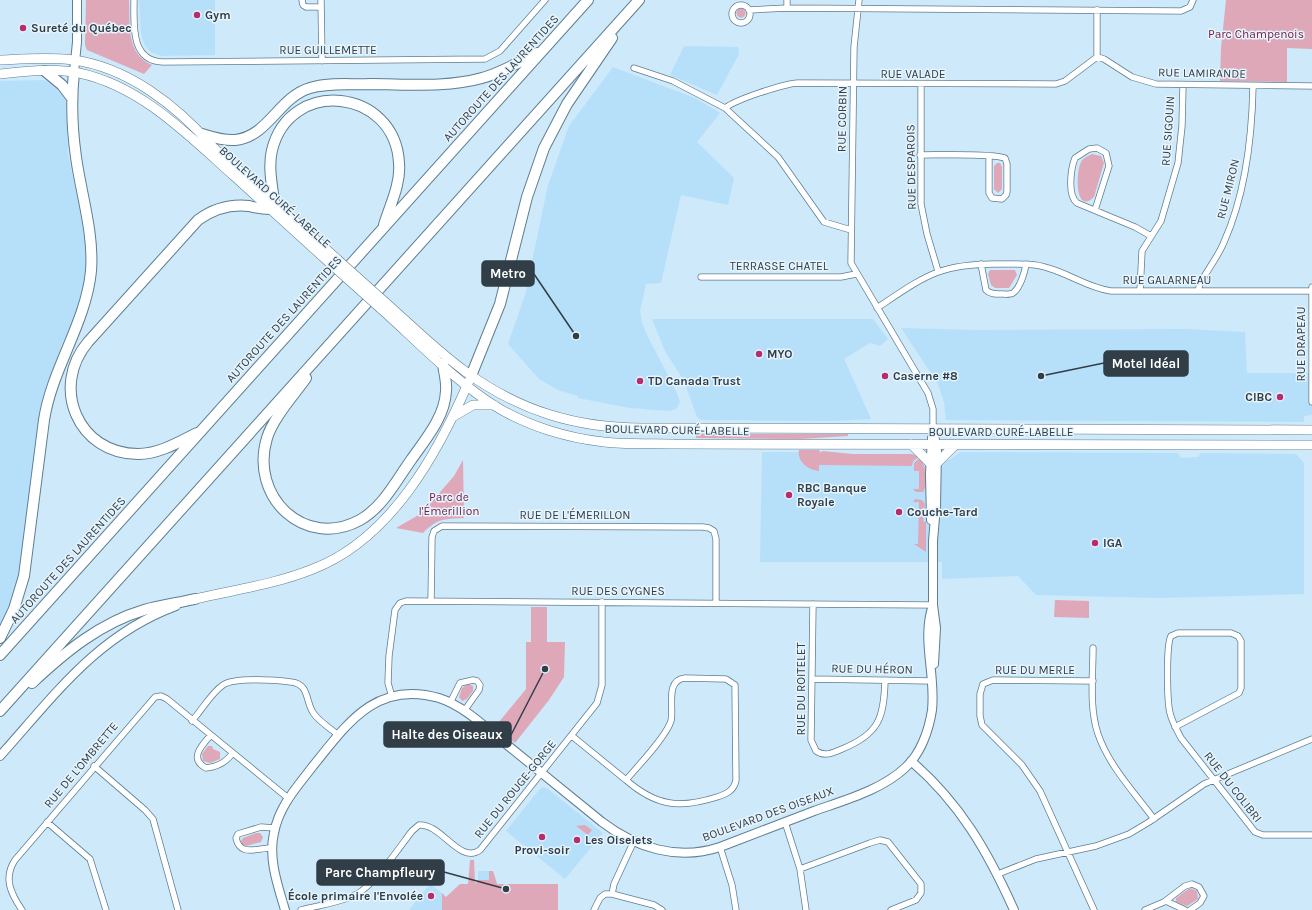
<svg xmlns="http://www.w3.org/2000/svg" width="1312" height="910" font-family="Karla,sans-serif">
<style>
.built{fill:#b6e0fa}
.green{fill:#dea8b9}
.lines{fill:none;stroke-linecap:round;stroke-linejoin:round}
.street-casing{stroke:#5e7e91;stroke-width:7}
.secondary-casing{stroke:#5e7e91;stroke-width:10}
.primary-casing{stroke:#5e7e91;stroke-width:10}
.highway-casing{stroke:#5e7e91;stroke-width:12}
.street{stroke:#fff;stroke-width:5.5}
.secondary{stroke:#fff;stroke-width:8}
.primary{stroke:#fff;stroke-width:9}
.highway{stroke:#fff;stroke-width:10}
.primary-bridge-casing{stroke:#5e7e91;stroke-width:10;stroke-linecap:butt}
.primary-bridge{stroke:#fff;stroke-width:9}
.poi-dot{fill:#b62d6b;stroke:#e6f4fd;stroke-width:1.5}
.labels{text-anchor:middle;stroke-width:3;stroke-linejoin:round;paint-order:stroke}
.poi-label{font-size:12px;font-weight:bold;fill:#313e47;stroke:#e6f4fd;text-anchor:start}
.park-label{font-size:12px;fill:#721b42;stroke:#e6f4fd}
.street-label{font-size:12px;fill:#313e47;stroke:#e6f4fd}
.leader{fill:none;stroke:#313e47;stroke-width:1.5}
.callout-dot{fill:#313e47;stroke:#e6f4fd;stroke-width:1.5}
.callout{fill:#313e47;stroke:#313e47;stroke-width:1.5}
.callout-label{font-size:13px;text-anchor:middle;font-weight:bold;fill:#fff}
</style>
<rect width="100%" height="100%" fill="#cde9fa"/>
<path class="built" d="M139 0H215V55L162 56 152 53 145 46 141 34Z
M684 46 738 47 739 54 717 95 670 75Z
M613 67 695 98 720 113 697 142 734 178 728 205 681 195 661 283 646 284 640 311 642 323 647 335 676 391 680 402 676 409 668 411 630 408 578 398V396L558 390 539 379 508 344 525 295 548 185 569 126Z
M43 80 54 83 66 99 68 153 85 238 86 269 83 292 78 309 62 344 46 388 21 571 12 604 0 629V81Z
M652 319H873L888 339 880 346 870 343 844 359 871 419 831 421 701 420 697 417 684 381 665 351Z
M901 328 978 330 1185 329 1245 332 1247 373H1312V415L1304 416V422L946 420 944 402 938 384Z
M762 452H824L856 455 916 457 922 463 947 461 961 452 1178 453 1181 458 1198 457 1201 453 1296 454 1304 463V594L1159 598 1036 595 1018 576 942 579V562H760Z
M543 787 548 789 603 833 565 879 506 831 539 790Z
M478 871H493L497 884H474L478 880Z
M430 884 442 893V910H409Z"/>
<path class="green" d="M86 0H129C130 24 126 54 152 65L144 74 87 50 85 45Z
M1226 0H1312V49L1287 48V82L1220 81 1221 48Z
M736.5 13a4.5 4.5 0 1 1 9 0a4.5 4.5 0 1 1-9 0Z
M1092 154 1101 156 1104 163 1094 197C1074 216 1076 170 1081 162 1083 158 1088 156 1092 154Z
M997 163H1000L1002 167V189L998 193 994 189V166Z
M990 270H1015L1017 275 1009 288H995L991 285 988 274Z
M696 434H848V436L800 439 696 438Z
M799 450H819L821 453 822 451 853 454H912L919 457 913 461 912 466 819 465V471C808 470 797 462 799 450Z
M920 458C926 466 929 483 923 492H916L913 489H919V471H914V463Z
M463 460 464 518C444 519 438 518 423 533L396 528 422 513 454 476Z
M915 499 922 500 925 504 923 521 926 522V552L914 544H918L919 502H913Z
M1055 600 1089 601V618L1054 617Z
M531 607H547V642H565L564 677 549 700 515 743 495 727 526 689V642H531Z
M468 684 473 686V691L467 699 462 701 459 697 462 688Z
M208 746H212L213 749 220 752V759L210 763 203 761 202 754Z
M585 825 592 830 588 835 576 826Z
M256 833H260L263 837 261 842 246 846 242 844 241 841 243 838Z
M470 860H474L475 884 478 880H489V871H493L497 884H558V910H442V893L446 897 460 884H468Z
M1190 888 1197 891 1198 899 1187 906 1176 902V898Z"/>
<g class="lines">
<defs>
<path id="street" d="M134 0C134 24 130 61 163 62L485 59 500 51 545 0
M302 0 303 5 306 7H321
M321 0 322 61
M787 0V8
M859 0 854 47 851 263 928 393 933 409V429
M732 14a9 9 0 1 1 18 0a9 9 0 1 1-18 0Z
M749 10 787 8 1181 11 1190 7 1193 0
M1097 57 1104 59 1132 77 1156 84 1312 86
M1097 57V10
M634 68 673 81 725 108 778 157 824 222 851 230
M921 85V204L927 234 938 271
M725 108C737 99 783 84 798 83L1056 84 1065 81 1097 57
M920 155C939 155 991 153 1005 158L1007 164V192L1006 195 1002 199 992 198 989 193V156
M1095 210 1109 166 1106 153 1097 148 1089 149 1075 158C1071 168 1067 195 1077 203L1135 227 1151 236
M981 264 986 290C990 294 995 294 1000 294 1004 294 1010 295 1013 293 1020 288 1025 272 1026 264
M701 277H841L856 274
M1312 287V402
M1140 291 1142 251 1161 221 1178 163 1182 126 1183 85
M1198 291 1200 284C1207 270 1218 257 1224 242 1246 193 1252 138 1253 86
M877 308C925 276 940 263 1000 264 1016 264 1033 263 1048 268 1070 274 1088 288 1111 291H1312
M431 601 432 537 434 531 442 526 703 527 709 528 714 531 716 539V603
M813 604 811 740 816 751C825 757 833 753 842 749 879 734 884 718 885 680
M1093 648C1093 676 1089 707 1098 734 1109 766 1134 792 1154 819
M685 678 726 679 735 685 736 780C734 791 726 794 717 797 679 809 656 806 626 780 637 767 666 737 671 721 674 707 665 680 685 678Z
M812 679 932 681
M1093 681 993 680 983 684 980 694V716L982 725 1022 765 1040 791 1094 910
M392 697 388 683 389 656 395 610 400 603 406 601 933 605
M450 703 460 683 473 680 477 681 480 685 479 690 464 711
M192 721C202 710 211 693 223 685 234 677 277 680 291 682 310 684 305 702 314 714 320 722 330 728 338 735
M1175 727 1239 693 1241 688V641L1238 636 1231 633H1178L1171 636C1166 645 1167 701 1170 713 1172 722 1177 730 1181 738L1255 832 1263 835H1312
M210 736C201 746 189 759 206 768 217 767 226 762 232 754
M572 736 626 780
M94 766 145 810 153 819 178 910
M47 822 90 859 106 910
M785 822 800 869 806 910
M720 847 732 885 736 910
M272 848C256 848 240 857 236 838L238 834 261 827 275 828
M800 869 870 843 880 840 888 842 921 884V893L916 900 891 910
M998 874 1036 859 1096 846 1129 834 1149 822 1204 784 1312 739
M612 894 614 884 633 843
M1166 901 1185 910
M22 910C11 894 3 878 15 860L155 697 161 696 167 699 288 798
M301 910C319 905 340 903 357 894 375 884 399 848 412 831L419 825C441 823 460 865 480 850L597 703 602 685V602
M594 910 600 898 605 894H612L654 905 662 910
M1145 910 1164 902 1185 886 1192 884 1199 887 1204 896 1200 903 1190 910"/>
<path id="secondary" d="M74 72 77 42V0
M933 429 937 451 936 506 933 541V605L936 628 934 664
M931 520 930 474 932 438
M0 756C54 696 97 635 176 606
M911 761C960 803 988 852 1014 910
M285 910C278 886 268 859 274 833 279 806 297 787 313 766 347 724 376 680 439 698 464 706 485 727 506 744 538 770 570 796 602 822 636 848 678 861 720 847 751 835 783 823 814 811 845 800 882 790 906 767 921 753 929 730 932 710 936 674 921 639 933 605"/>
<path id="primary" d="M0 60C24 59 49 57 73 60 128 67 177 106 213 147L338 260
M0 74C25 71 54 68 79 73 141 86 188 135 234 176 267 206 300 236 333 266
M385 302C411 325 437 351 466 372 520 411 576 428 642 428L1312 430
M380 308C416 340 455 381 495 406 527 426 567 438 604 442 627 445 651 443 674 444L1312 445
M454 416 473 405H494
M911 444 930 463
M937 463 955 445
M195 599C234 590 276 584 313 569 391 539 438 453 469 381"/>
<path id="highway" d="M45 71 62 85 71 97
M202 134C212 137 224 141 235 140 268 137 279 97 310 88 329 82 351 85 370 84 407 84 446 88 482 78 501 73 519 62 537 53
M274 201C272 184 268 167 272 150 290 77 395 88 399 163 401 184 390 205 384 225
M471 376 500 304 527 197 544 148 567 104 612 38
M306 378C294 395 273 418 267 438 249 497 305 550 360 520 383 507 396 481 411 460 425 440 445 417 446 391 447 382 444 373 443 364
M197 433C179 442 159 454 138 454 78 454 50 387 88 342L198 220C213 209 231 204 249 206 256 208 263 209 271 209
M0 638 14 609 24 576 44 420C52 368 86 323 91 271 94 233 81 194 76 157 72 129 71 100 74 72
M0 655 588 0
M32 683C65 652 100 623 144 610 161 605 178 603 195 599
M0 711 639 0"/>
</defs>
<use href="#street" class="street-casing"/>
<use href="#secondary" class="secondary-casing"/>
<use href="#primary" class="primary-casing"/>
<use href="#highway" class="highway-casing"/>
<use href="#street" class="street"/>
<use href="#secondary" class="secondary"/>
<use href="#primary" class="primary"/>
<use href="#highway" class="highway"/>
<defs>
<path id="primary-bridge" d="M338 260 385 302
M333 266 380 308"/>
</defs>
<use href="#primary-bridge" class="primary-bridge-casing"/>
<use href="#primary-bridge" class="primary-bridge"/>
</g>
<g class="poi-dot">
<circle cx="197" cy="15" r="4"/>
<circle cx="23" cy="28" r="4"/>
<circle cx="759" cy="354" r="4"/>
<circle cx="885" cy="376" r="4"/>
<circle cx="640" cy="381" r="4"/>
<circle cx="1280" cy="397" r="4"/>
<circle cx="789" cy="495" r="4"/>
<circle cx="899" cy="512" r="4"/>
<circle cx="1095" cy="543" r="4"/>
<circle cx="542" cy="837" r="4"/>
<circle cx="577" cy="840" r="4"/>
<circle cx="431" cy="896" r="4"/>
</g>
<g class="labels">
<g class="poi-label">
<text x="205" y="19">Gym</text>
<text x="31" y="32">Sureté du Québec</text>
<text x="767" y="358">MYO</text>
<text x="893" y="380">Caserne #8</text>
<text x="648" y="385">TD Canada Trust</text>
<text x="1272" y="401" text-anchor="end">CIBC</text>
<text x="797" y="492">RBC Banque<tspan x="797" dy="14">Royale</tspan></text>
<text x="907" y="516">Couche-Tard</text>
<text x="1103" y="547">IGA</text>
<text x="585" y="844">Les Oiselets</text>
<text x="542" y="854" text-anchor="middle">Provi-soir</text>
<text x="423" y="900" text-anchor="end">École primaire l'Envolée</text>
</g>
<g class="park-label">
<text x="1256" y="38">Parc Champenois</text>
<text x="449" y="501">Parc de<tspan x="449" dy="14">l'Émerillion</tspan></text>
</g>
<g class="street-label">
<text x="328" y="54">RUE GUILLEMETTE</text>
<text transform="translate(1202 73) rotate(1)" y="4">RUE LAMIRANDE</text>
<text x="913" y="78">RUE VALADE</text>
<text transform="translate(501 78) rotate(-48)" y="4">AUTOROUTE DES LAURENTIDES</text>
<text transform="translate(842 119) rotate(-89)" y="4">RUE CORBIN</text>
<text transform="translate(1168 131) rotate(-86)" y="4">RUE SIGOUIN</text>
<text transform="translate(911 167) rotate(-91)" y="4">RUE DESPAROIS</text>
<text transform="translate(1228 189) rotate(-76)" y="4">RUE MIRON</text>
<text transform="translate(275 197) rotate(42)" y="4">BOULEVARD CURÉ-LABELLE</text>
<text x="779" y="270">TERRASSE CHATEL</text>
<text x="1167" y="284">RUE GALARNEAU</text>
<text transform="translate(284 319) rotate(-48)" y="4">AUTOROUTE DES LAURENTIDES</text>
<text transform="translate(1301 344) rotate(-90)" y="4">RUE DRAPEAU</text>
<text transform="translate(677 430) rotate(1)" y="4">BOULEVARD CURÉ-LABELLE</text>
<text x="1001" y="436">BOULEVARD CURÉ-LABELLE</text>
<text x="575" y="519">RUE DE L'ÉMERILLON</text>
<text transform="translate(68 560) rotate(-48)" y="4">AUTOROUTE DES LAURENTIDES</text>
<text x="618" y="595">RUE DES CYGNES</text>
<text transform="translate(872 669) rotate(1)" y="4">RUE DU HÉRON</text>
<text x="1035" y="674">RUE DU MERLE</text>
<text transform="translate(801 689) rotate(-90)" y="4">RUE DU ROITELET</text>
<text transform="translate(81 765) rotate(-50)" y="4">RUE DE L'OMBRETTE</text>
<text transform="translate(1233 787) rotate(52)" y="4">RUE DU COLIBRI</text>
<text transform="translate(515 789) rotate(-51)" y="4">RUE DU ROUGE-GORGE</text>
<text transform="translate(768 814) rotate(-20)" y="4">BOULEVARD DES OISEAUX</text>
</g>
</g>
<path class="leader" d="M576 336L534 274M1041 376L1104 363M545 669L511 735M506 889L444 872"/>
<g class="callout-dot">
<circle cx="576" cy="336" r="4"/>
<circle cx="1041" cy="376" r="4"/>
<circle cx="545" cy="669" r="4"/>
<circle cx="506" cy="889" r="4"/>
</g>
<g class="callout">
<rect x="482" y="261" width="52" height="25" rx="4"/>
<rect x="1104" y="351" width="84" height="25" rx="4"/>
<rect x="384" y="722" width="127" height="25" rx="4"/>
<rect x="317" y="860" width="127" height="25" rx="4"/>
</g>
<g class="callout-label">
<text x="508" y="278">Metro</text>
<text x="1146" y="368">Motel Idéal</text>
<text x="447" y="739">Halte des Oiseaux</text>
<text x="380" y="877">Parc Champfleury</text>
</g>
</svg>
